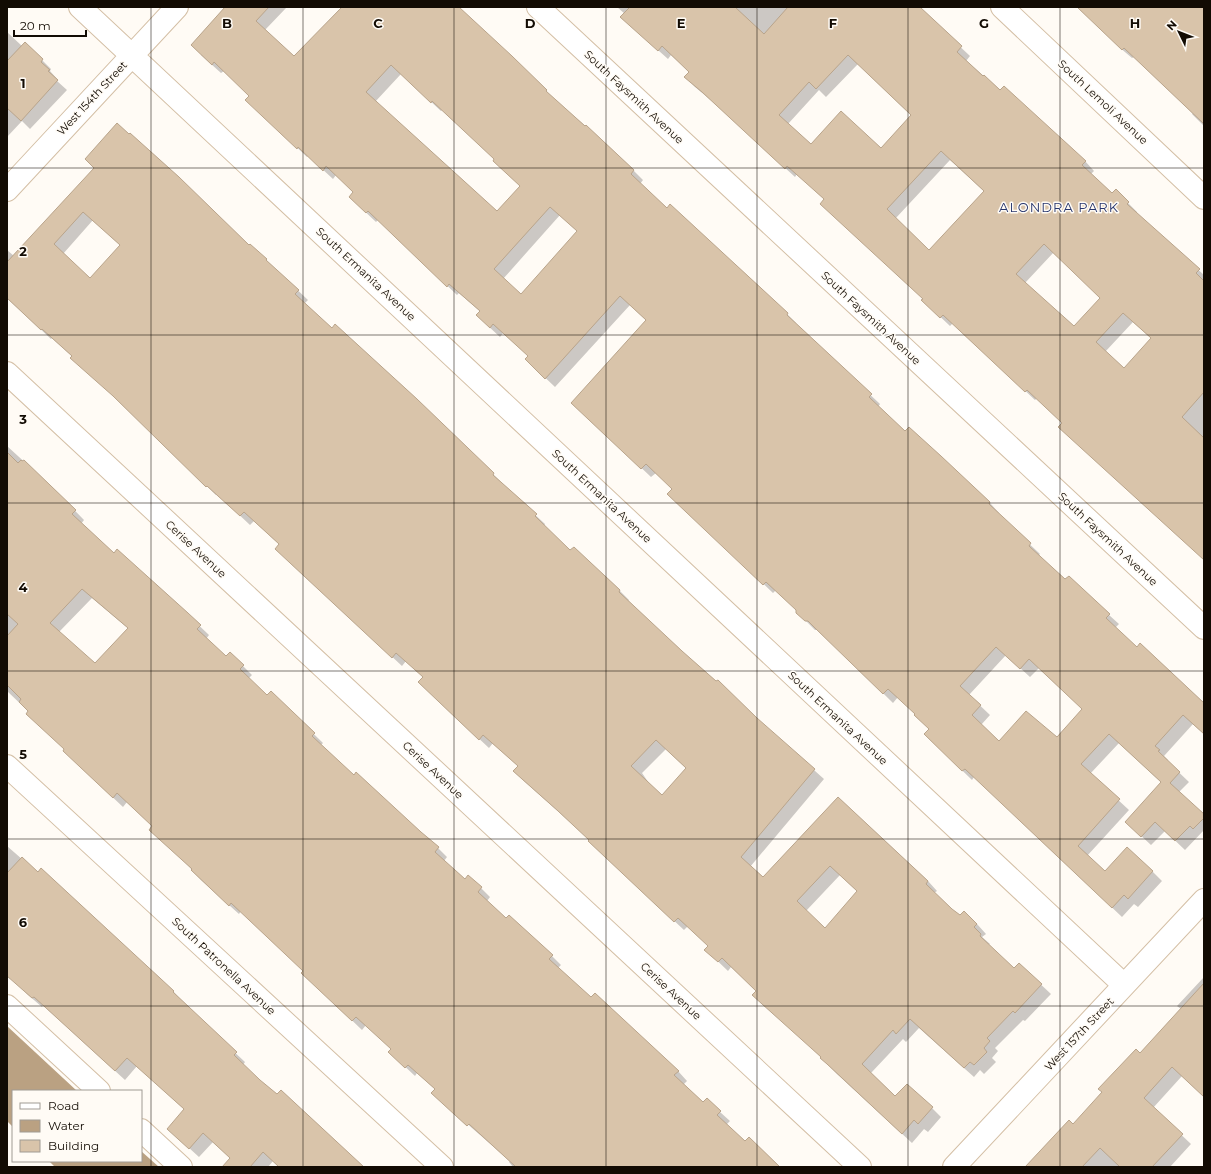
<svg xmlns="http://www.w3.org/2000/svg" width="1211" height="1174" font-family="Montserrat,sans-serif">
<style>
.water{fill:#baa182}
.shadow{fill:#0003;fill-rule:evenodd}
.building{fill:#d9c4aa;stroke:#b9a48b;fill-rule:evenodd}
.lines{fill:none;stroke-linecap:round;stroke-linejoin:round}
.minor-casing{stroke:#d4bfa5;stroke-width:24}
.minor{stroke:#fff;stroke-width:22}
.grid{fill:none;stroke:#120b03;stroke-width:1;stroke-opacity:0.55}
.labels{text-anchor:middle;stroke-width:3;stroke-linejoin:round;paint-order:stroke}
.street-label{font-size:11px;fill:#120b03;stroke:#fffbf5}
.quarter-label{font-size:13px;letter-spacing:1px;fill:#26356d;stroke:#fffbf5}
.grid-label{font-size:13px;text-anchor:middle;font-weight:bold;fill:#120b03;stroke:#fffbf5;stroke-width:3;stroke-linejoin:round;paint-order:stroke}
</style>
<rect width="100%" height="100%" fill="#fffbf5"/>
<path class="water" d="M7 1026 77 1091H13V1127L7 1121Z
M141 1151 159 1167H55L49 1161H141Z"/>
<path class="shadow" d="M227 7H287L265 30 294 57 311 39 312 40 343 7H458L512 57 556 101 603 141 634 171 643 180 640 184 787 314 796 323 795 324 880 404 878 407 905 432 940 457 990 503 999 513 998 514 1040 554 1038 556 1065 581 1109 615 1119 624 1115 628 1137 648 1204 705V734L1193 724 1164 756 1168 760 1167 761 1189 782 1179 792 1204 816V830L1185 850 1165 831 1151 845 1136 831 1162 783 1119 743 1090 774 1129 810 1087 856 1105 872 1152 871 1162 881 1138 907 1134 904 1122 917 974 777 972 780 935 744 930 729 916 714 898 697 893 703 827 638 818 630H815L807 622 797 613V610L776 590 773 593 678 503 673 489 656 473 651 477 582 412 647 321 630 305 555 387 536 369 529 356 503 333 500 337 487 325 481 312 459 293 457 295 378 220 376 222 359 206 355 192 336 175 333 179 308 156 307 157 256 109 250 96 224 71 221 73 201 55ZM401 74 441 111 442 110 495 159 521 187 498 213 375 102ZM560 215 578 232 521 295 503 279ZM1006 655 1030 677 1039 668 1083 709 1057 738 999 742 981 725 990 715 969 695Z
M617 7 919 8 970 56 966 61 1085 161 1094 171 1090 175 1112 195 1116 191 1137 212 1136 213 1204 275V559L1037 398 1035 400 953 323 950 326 932 309 924 299 825 200 797 174 795 177 713 102 695 87 686 77 690 72 671 55 668 59 631 26 625 14ZM858 64 912 116 881 149 811 146 788 124 819 90 826 97ZM950 160 985 192 929 252 895 219ZM1054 252 1101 298 1074 327 1025 283ZM1133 322 1152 339 1124 369 1105 352Z
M1080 7H1204V126L1192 114 1193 113 1134 57 1132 58 1119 47Z
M7 32 22 46 42 60 51 69 50 71 58 80 57 81 67 90 30 129 22 121 7 137Z
M95 168 249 246 250 245 308 300 304 304 493 474 502 483V484L545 524 544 526 570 552 574 548 620 591 629 600 628 601 681 651 824 779 750 867 763 879 838 798 928 881 937 891 934 893 952 910 961 916 977 924 986 934 982 937 990 944 988 945 1014 969 1019 964 1051 994 1025 1021 1023 1020 995 1048 998 1051 992 1058 996 1062 984 1074 980 1070 974 1077 919 1028 906 1042 903 1039 871 1073 896 1097 932 1108 941 1117 928 1132 924 1129 912 1143 837 1074 757 991 731 967 728 971 706 950 709 946 688 926 684 930 598 850 590 840 568 820 524 781 514 771 519 767 493 743 489 748 429 692 424 678 406 661 402 666 286 558 280 545 254 521 250 525 217 494 216 495 73 357 52 338 51 339 7 298V250L14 256ZM93 220 121 246 90 279 63 254ZM666 749 687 769 662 796 651 786 642 773ZM840 875 858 892 825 929 806 911Z
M7 446 53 488 84 520 81 524 114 554 187 614 209 635 206 639 226 658 243 666 252 675 248 679 267 696 271 692 323 743 321 745 354 776 438 848 447 857 444 861 465 881 468 877 481 888 490 897 487 901 506 920 552 956 561 965 557 969 678 1071 687 1081 683 1085 703 1104 707 1100 720 1112 730 1121 726 1125 745 1143 779 1167H513L509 1162 510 1161 442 1102 436 1090 417 1073 415 1076 399 1061 392 1049 366 1025 362 1030 312 982 304 971 241 911 239 914 201 880 153 826 127 802 123 807 73 760 65 749 29 712 7 691ZM92 598 129 629 95 665 59 632Z
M7 846 173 991 182 1001 181 1002 245 1062 243 1065 260 1081 362 1167H280L273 1161 268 1167H223L231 1158 213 1142 199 1157 178 1138 185 1110 137 1066 125 1080 43 1005 42 1007 27 994 7 969Z
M1204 977V1096L1182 1076 1153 1108 1191 1144 1170 1167H1026L1073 1125 1140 1054 1181 1009 1177 1006Z"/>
<path class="building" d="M225 7H269L256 21 294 56 342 7H459L512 56 547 90 546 91 585 126 586 125 634 170 631 174 667 208 670 204 788 313 787 315 872 394 869 397 905 431 909 427 941 456 990 502 989 504 1031 543 1029 546 1065 579 1069 576 1110 614 1106 618 1137 647 1140 643 1204 703V734L1183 715 1155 746 1160 750 1158 751 1180 772 1170 783 1204 814V818L1193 829 1190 826 1175 841 1155 822 1141 837 1125 822 1161 782 1109 734 1081 764 1120 799 1078 846 1105 871 1127 847 1153 871 1128 899 1124 895 1112 908 965 769 962 771 924 734 929 729 914 715 915 714 888 689 883 694 816 629 808 621H805L796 613V610L766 582 763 585 667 494 672 489 646 464 641 469 571 403 646 320 620 296 545 379 525 359 528 356 493 324 490 328 476 315 480 311 449 284 447 287 368 211 366 213 349 197 353 192 326 166 323 171 298 147 297 149 245 100 249 96 214 62 212 65 191 45ZM391 65 431 103 432 101 494 159 493 161 520 186 497 211 366 92ZM550 207 577 231 521 294 494 269ZM996 647 1020 669 1029 659 1082 709 1057 737 1026 711 999 741 972 715 981 705 960 686Z
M630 7H735L764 34 788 7H920L962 46 957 52 983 76 984 75 1000 90 1004 86 1086 161 1082 165 1112 193 1116 189 1129 202 1127 204 1200 269 1196 273 1204 281V392L1182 417 1204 438V560L1058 427 1062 423 1027 390 1025 392 943 315 940 318 921 300 923 299 820 204 824 199 787 166 785 169 702 92 684 77 689 72 662 46 658 51 620 17ZM848 55 911 115 881 148 841 111 811 144 779 115 809 82 816 89ZM941 151 984 191 929 250 887 209ZM1044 244 1100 298 1074 326 1016 274ZM1123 313 1151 338 1124 368 1096 342Z
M1077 7H1204V124L1124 48 1122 50Z
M25 42 43 59 41 62 50 70 48 71 58 80 21 121 7 108V61Z
M117 123 129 134 130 133 179 177 249 245 250 244 267 259 266 260 299 290 295 294 332 328 335 324 417 399 494 473 493 475 537 514 535 516 570 550 574 547 620 590 619 592 682 651 716 681 718 680 757 718 815 769 741 857 763 877 838 797 928 881 926 884 952 909 960 915 964 911 977 924 974 927 981 934 980 936 1014 968 1019 963 1042 984 1015 1013 1013 1011 987 1038 990 1041 984 1048 987 1052 974 1065 970 1062 964 1068 910 1019 896 1034 893 1030 862 1064 895 1096 907 1084 933 1107 918 1124 914 1120 902 1134 827 1064 820 1058 821 1057 752 995 756 991 722 958 718 962 704 950 708 946 678 918 674 922 588 841 589 840 558 811 513 771 518 766 483 735 479 740 418 682 423 677 396 653 392 658 275 549 279 544 244 512 240 516 207 486 206 487 113 396 70 358 72 356 42 329 41 330 7 298V262L94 168 85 159ZM83 212 120 245 90 278 54 244ZM656 740 686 768 662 795 631 766ZM830 866 857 891 825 928 797 901Z
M7 452 18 463 21 460 22 461 24 460 76 510 72 514 114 553 117 549 188 613 201 625 197 629 226 656 230 652 244 665 240 669 267 695 271 691 315 733 312 736 354 775 356 772 421 832 439 847 435 852 465 879 468 875 482 887 478 892 506 918 509 915 553 955 549 959 591 997 595 993 679 1071 674 1075 703 1102 707 1098 721 1111 717 1115 745 1141 749 1137 780 1167H516L469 1124 467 1126 431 1093 435 1089 408 1065 405 1068 388 1052 391 1049 356 1017 352 1021 301 973 303 971 231 903 229 906 191 870 192 869 149 830 152 826 117 793 113 798 63 751 64 749 26 714 28 711 19 702 21 699 7 685V636L18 624 7 614ZM82 589 128 628 95 663 50 623Z
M22 857 38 872 41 868 174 991 173 992 237 1052 234 1055 260 1080 277 1094 281 1090 364 1167H279L263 1152 250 1167H222L230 1158 203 1133 189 1149 167 1129 184 1109 127 1058 115 1071 34 997 32 998 7 976V873Z
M1204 983V1097L1172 1067 1144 1098 1183 1134 1152 1167H1120L1100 1148 1082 1167H1025L1069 1120 1073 1124 1102 1092 1098 1089 1136 1049 1140 1053Z"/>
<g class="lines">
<defs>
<path id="minor" d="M80 7 1124 985
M538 7 1204 628
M1002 7 1204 198
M7 190 177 7
M7 373 860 1167
M7 766 442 1167
M7 1006 99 1091
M141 1130 181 1167
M954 1167 1204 900"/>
</defs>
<use href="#minor" class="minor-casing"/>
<use href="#minor" class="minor"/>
</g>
<path class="grid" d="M151 7V1167M303 7V1167M454 7V1167M606 7V1167M757 7V1167M908 7V1167M1060 7V1167M7 168H1204M7 335H1204M7 503H1204M7 671H1204M7 839H1204M7 1006H1204"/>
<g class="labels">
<g class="street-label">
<text transform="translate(634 97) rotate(43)" y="4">South Faysmith Avenue</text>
<text transform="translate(92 98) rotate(-47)" y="4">West 154th Street</text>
<text transform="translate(1103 102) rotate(43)" y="4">South Lemoli Avenue</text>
<text transform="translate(366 274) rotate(43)" y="4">South Ermanita Avenue</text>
<text transform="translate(871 318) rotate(43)" y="4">South Faysmith Avenue</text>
<text transform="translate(602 496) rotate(43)" y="4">South Ermanita Avenue</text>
<text transform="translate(1108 539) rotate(43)" y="4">South Faysmith Avenue</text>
<text transform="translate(196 549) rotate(43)" y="4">Cerise Avenue</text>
<text transform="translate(838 718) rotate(43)" y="4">South Ermanita Avenue</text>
<text transform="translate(433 770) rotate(43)" y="4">Cerise Avenue</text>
<text transform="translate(224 966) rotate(43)" y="4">South Patronella Avenue</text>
<text transform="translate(671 991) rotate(43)" y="4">Cerise Avenue</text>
<text transform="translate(1079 1034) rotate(-47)" y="4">West 157th Street</text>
</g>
<g class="quarter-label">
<text x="1059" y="212">ALONDRA PARK</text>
</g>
</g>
<g class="grid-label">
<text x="227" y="28">B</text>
<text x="378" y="28">C</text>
<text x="530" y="28">D</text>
<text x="681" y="28">E</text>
<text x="833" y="28">F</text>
<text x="984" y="28">G</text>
<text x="1135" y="28">H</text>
<text x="23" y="88">1</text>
<text x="23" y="256">2</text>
<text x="23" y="424">3</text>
<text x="23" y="592">4</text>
<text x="23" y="759">5</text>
<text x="23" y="927">6</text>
</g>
<rect width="1211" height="1174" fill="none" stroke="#120b03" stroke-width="16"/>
<rect x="12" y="1090" width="130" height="72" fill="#fffbf5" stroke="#a09b94"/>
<rect x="20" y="1103" width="20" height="6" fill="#ffffff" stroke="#a09b94"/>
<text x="48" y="1110" font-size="12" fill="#120b03">Road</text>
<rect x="20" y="1120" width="20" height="12" fill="#baa182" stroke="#a09b94"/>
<text x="48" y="1130" font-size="12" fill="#120b03">Water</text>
<rect x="20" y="1140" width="20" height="12" fill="#d9c4aa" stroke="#a09b94"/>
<text x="48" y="1150" font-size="12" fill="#120b03">Building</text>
<g transform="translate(1179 32) rotate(313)" stroke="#fffbf5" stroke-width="3" paint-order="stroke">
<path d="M0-3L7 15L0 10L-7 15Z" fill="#120b03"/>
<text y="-6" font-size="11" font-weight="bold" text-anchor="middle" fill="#120b03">N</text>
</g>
<path d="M14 30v6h72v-6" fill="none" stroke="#120b03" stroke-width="2"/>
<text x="20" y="30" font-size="12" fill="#120b03" stroke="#fffbf5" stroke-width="3" paint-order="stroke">20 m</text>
</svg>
